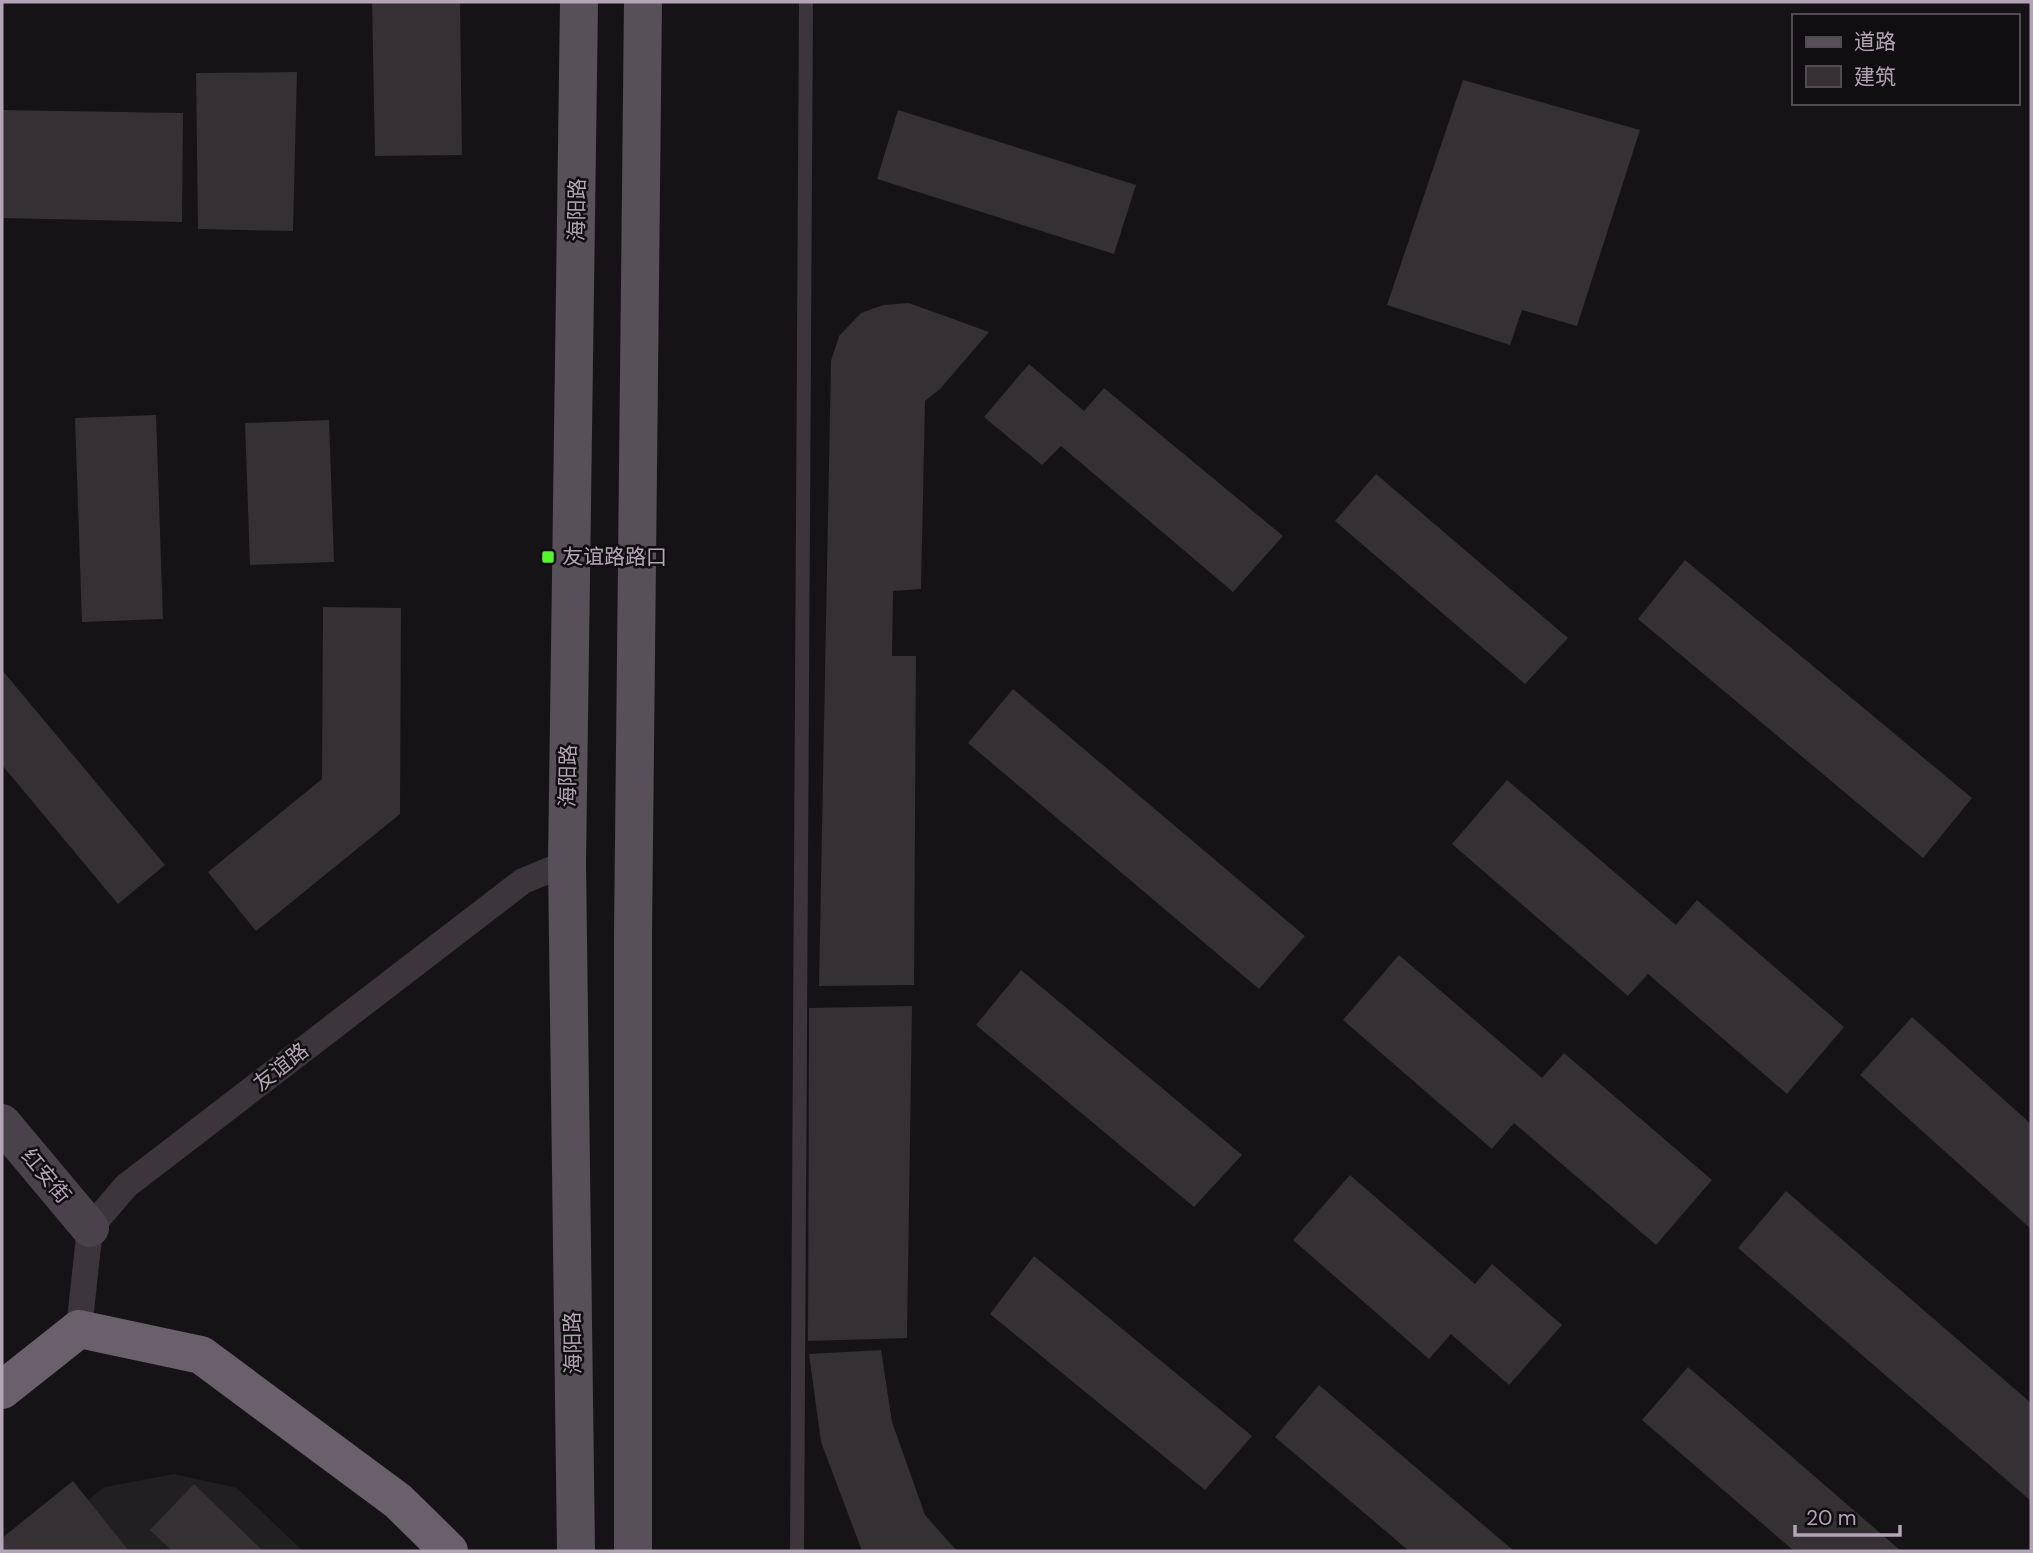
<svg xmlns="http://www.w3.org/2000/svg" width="2033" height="1553" font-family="'DM Sans','Noto Sans SC',sans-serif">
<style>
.built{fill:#221f22}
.building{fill:#343034}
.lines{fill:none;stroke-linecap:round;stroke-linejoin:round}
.lane{stroke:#3c363c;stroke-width:14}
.street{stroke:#3c363c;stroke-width:26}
.secondary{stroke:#49424a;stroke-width:38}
.primary{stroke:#585059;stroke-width:38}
.highway{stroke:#6a606b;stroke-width:38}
.poi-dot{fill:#53f729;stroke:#100e10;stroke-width:2.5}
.labels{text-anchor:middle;stroke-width:5;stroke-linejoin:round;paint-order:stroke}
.street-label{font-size:21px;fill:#b3a4b6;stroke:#100e10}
.poi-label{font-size:21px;fill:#b3a4b6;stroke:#100e10;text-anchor:start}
</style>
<rect width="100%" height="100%" fill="#151315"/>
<path class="built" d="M174 1474 237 1488 303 1551H22L105 1487Z"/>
<path class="building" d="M372 2H460L462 155 375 156Z
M297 72 293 231 198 229 196 73Z
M1463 80 1640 130 1577 326 1522 310 1510 345 1387 305Z
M2 110 183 113 182 222 2 218Z
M898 110 1136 185 1114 254 877 179Z
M909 303 989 332 940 389 925 401 921 589 893 591 892 656H916L914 985 819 986 831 361 839 336 861 313 883 305Z
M1029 364 1084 411 1104 388 1283 536 1233 592 1061 446 1042 465 984 417Z
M156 415 163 619 82 622 75 418Z
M329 420 334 562 250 565 245 423Z
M1376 474 1568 638 1525 684 1335 521Z
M1685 560 1972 798 1923 858 1638 619Z
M323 607 401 608 400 814 256 931 208 872 322 779Z
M2 670 165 865 118 904 2 765Z
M1013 689 1305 936 1259 989 968 743Z
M1507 780 1676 925 1697 900 1844 1027 1787 1094 1648 974 1628 996 1452 844Z
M1399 955 1542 1078 1564 1053 1712 1180 1656 1245 1514 1123 1492 1149 1343 1020Z
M1021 970 1242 1155 1194 1207 976 1025Z
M912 1006 907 1338 808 1341 809 1008Z
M1912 1017 2031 1124V1229L1860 1075Z
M1350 1175 1475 1284 1492 1264 1562 1325 1509 1385 1451 1334 1429 1359 1293 1240Z
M1786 1191 2031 1403V1501L1738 1248Z
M1034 1256 1252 1436 1205 1490 990 1314Z
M881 1350 892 1422 925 1515 957 1551H862L821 1442 809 1354Z
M1688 1367 1901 1551H1794L1642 1420Z
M1319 1385 1514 1551H1409L1275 1437Z
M73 1481 129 1551H2V1538Z
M194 1484 263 1551H172L150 1530Z"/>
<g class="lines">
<path class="lane" d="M797 1551 806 2"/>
<path class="street" d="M79 1329 90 1228 126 1186 523 881 567 863"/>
<path class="secondary" d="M2 1123 90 1228"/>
<path class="primary" d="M576 1551 567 863 579 2
M633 1551V934L643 2"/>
<path class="highway" d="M2 1390 79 1329 201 1355 398 1501 449 1551"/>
</g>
<rect class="poi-dot" x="541" y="550" width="14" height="14" rx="3.5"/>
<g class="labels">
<g class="street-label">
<text transform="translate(577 210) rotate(-89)" y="7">海阳路</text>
<text transform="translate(568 776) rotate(-89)" y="7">海阳路</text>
<text transform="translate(281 1067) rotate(-38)" y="7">友谊路</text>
<text transform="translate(46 1176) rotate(50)" y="7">红安街</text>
<text transform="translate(573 1343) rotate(-91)" y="7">海阳路</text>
</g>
<g class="poi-label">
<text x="562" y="564">友谊路路口</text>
</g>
</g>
<rect width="2033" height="1553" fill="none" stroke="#b3a4b6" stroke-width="7"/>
<rect x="1792" y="14" width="228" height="91" fill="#100e10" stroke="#514a52" stroke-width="2"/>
<rect x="1806" y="37" width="35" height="10" fill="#585059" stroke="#514a52" stroke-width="2"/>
<text x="1854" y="49" font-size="21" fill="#b3a4b6">道路</text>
<rect x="1806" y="66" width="35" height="21" fill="#343034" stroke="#514a52" stroke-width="2"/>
<text x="1854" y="84" font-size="21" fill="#b3a4b6">建筑</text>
<path d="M1795 1525v10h105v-10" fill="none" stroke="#b3a4b6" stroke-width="3.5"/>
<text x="1806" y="1525" font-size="21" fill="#b3a4b6" stroke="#100e10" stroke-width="5" paint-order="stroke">20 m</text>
</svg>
